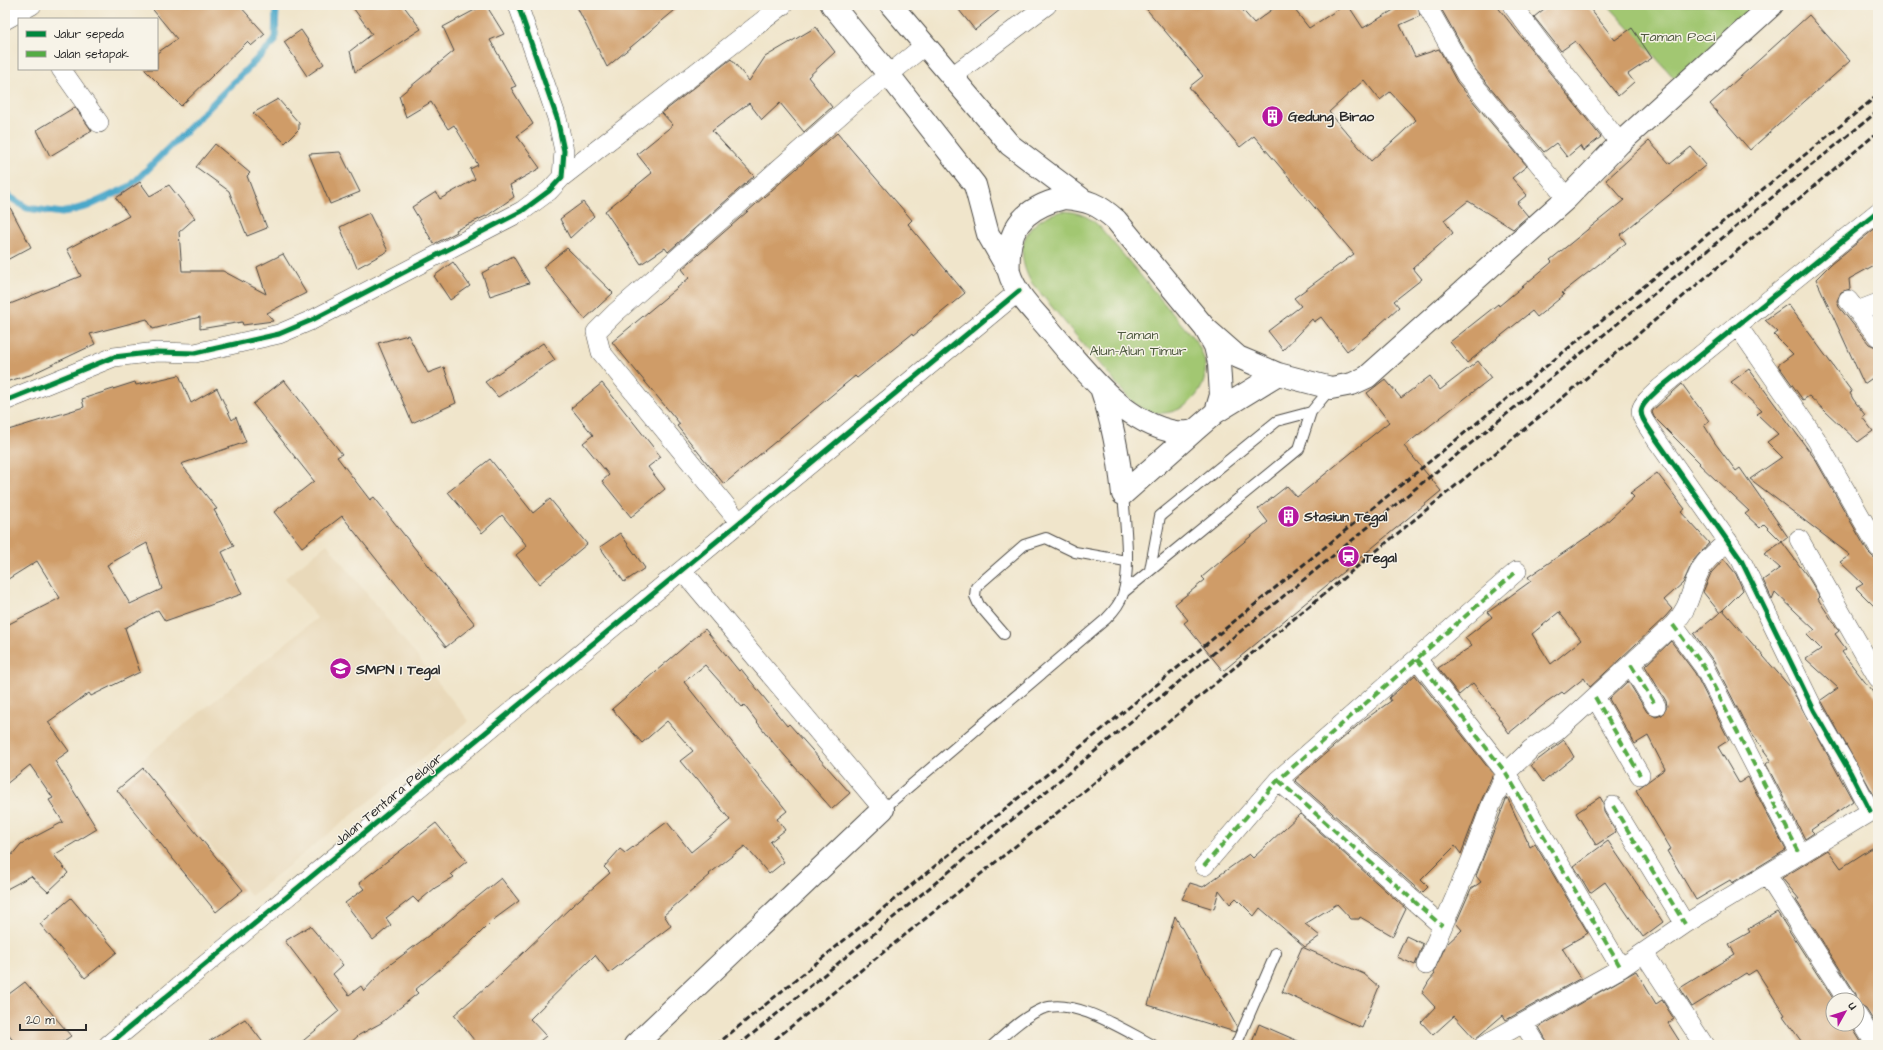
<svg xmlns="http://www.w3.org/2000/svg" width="1883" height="1050" font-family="'Architects Daughter',sans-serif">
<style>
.built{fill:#e9d9ba}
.green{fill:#a2c772;stroke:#66794e}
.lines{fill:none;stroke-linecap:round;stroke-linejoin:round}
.stream{stroke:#4ca8ca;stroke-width:7}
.building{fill:#cf9c68;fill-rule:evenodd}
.service-casing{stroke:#494743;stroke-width:12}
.minor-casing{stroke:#494743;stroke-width:20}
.tertiary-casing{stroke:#494743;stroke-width:24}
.service{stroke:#fff;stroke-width:10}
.minor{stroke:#fff;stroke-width:19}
.tertiary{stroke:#fff;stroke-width:22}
.rail{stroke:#2b2b2b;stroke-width:3;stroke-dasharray:6 3;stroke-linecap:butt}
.quiet{stroke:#54ab44;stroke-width:4;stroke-dasharray:8 4;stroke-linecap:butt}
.cycleway-casing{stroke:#f7f3e8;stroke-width:8}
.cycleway{stroke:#00873e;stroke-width:5}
.labels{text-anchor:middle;stroke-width:3;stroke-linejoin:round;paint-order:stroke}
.park-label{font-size:14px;fill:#4f5a40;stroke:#f7f3e8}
.poi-label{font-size:14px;font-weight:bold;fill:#2b2b2b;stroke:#f7f3e8;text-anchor:start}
.street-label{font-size:14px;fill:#2b2b2b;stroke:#f7f3e8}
</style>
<rect width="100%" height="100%" fill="#f7f3e8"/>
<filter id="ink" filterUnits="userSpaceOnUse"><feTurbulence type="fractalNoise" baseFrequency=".025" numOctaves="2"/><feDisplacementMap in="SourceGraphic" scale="8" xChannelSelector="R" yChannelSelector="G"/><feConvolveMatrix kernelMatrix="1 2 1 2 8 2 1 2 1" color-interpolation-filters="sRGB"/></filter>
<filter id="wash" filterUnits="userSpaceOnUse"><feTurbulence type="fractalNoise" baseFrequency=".012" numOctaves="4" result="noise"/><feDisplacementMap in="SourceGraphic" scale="16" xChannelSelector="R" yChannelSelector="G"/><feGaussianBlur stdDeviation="0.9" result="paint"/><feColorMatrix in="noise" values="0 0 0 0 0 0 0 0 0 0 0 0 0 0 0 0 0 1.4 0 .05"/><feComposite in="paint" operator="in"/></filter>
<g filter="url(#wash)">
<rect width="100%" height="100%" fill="#f0e5cb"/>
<path class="built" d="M327 544 469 721 251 896 141 760 317 618 285 578Z"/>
<path class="green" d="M1608 5H1758L1676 80Z
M1063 211C1079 212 1088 216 1099 226L1195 340C1200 348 1204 355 1205 365 1209 395 1177 421 1148 411 1139 408 1132 402 1126 395L1031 282C1012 248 1025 219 1063 211Z"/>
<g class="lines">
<path class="stream" d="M5 194 27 208 62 213 88 206 131 186 275 41 276 5"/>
</g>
<g id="blocks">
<path class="building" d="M149 5H239L265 34 251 46 247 42 181 106 144 69H157V53L177 39Z
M351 5H403L421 29 355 72 350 51 372 34Z
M484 5H486L504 34 490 40 516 86 511 88 533 124 517 136 540 168 510 185 514 197 488 215 456 230 457 232 434 244 412 207 436 192 440 199 475 179 470 169 478 165 454 125 448 129 431 102 406 117 399 96 454 51 443 27Z
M576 5H681L607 67Z
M955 5H1006L975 30Z
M1143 5H1238L1254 23 1278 5H1291L1309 28 1345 5H1348L1363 28 1402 5H1418L1420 16 1400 25 1415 57 1439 49 1457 82 1527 166 1512 178 1527 195 1517 203 1528 216 1513 229 1468 201 1444 220 1453 233 1413 268 1422 279 1394 301 1399 307 1370 333 1347 351 1321 317 1314 322 1312 319 1283 350 1268 331 1301 306 1294 298 1354 254 1254 136 1240 147 1189 87 1203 76ZM1364 80 1380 100 1390 92 1416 120 1371 161 1329 112Z
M1439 5H1496L1601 137 1583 151 1580 146 1567 157 1556 143 1544 152 1475 69Z
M1549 5H1587L1615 40 1632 28 1652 58 1628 74 1634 82 1618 96 1575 41 1561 51 1550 37 1534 17Z
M1809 15 1850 61 1750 150 1710 104Z
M816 27 835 52 808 77 832 107 804 132 780 103 762 120 749 103 712 131 754 176 668 252 665 248 641 264 605 211 652 173 637 154 673 125 662 113 731 59 749 81 765 57Z
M301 30 324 64 307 76 284 42Z
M278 99 299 123V129L285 143 253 113Z
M75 107 92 131 50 156 37 130Z
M837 133 912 220 908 224 965 293 913 336 912 334 857 378 855 376 724 484 677 426 680 424 612 342 689 278 682 269Z
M1649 141 1670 164 1691 147 1706 165 1620 235 1626 243 1562 293 1564 295 1537 317 1532 311 1467 363 1450 342 1498 304 1499 306 1552 262 1550 260 1624 200 1606 180Z
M215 144 250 173 247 176 267 228 247 236 229 191 196 167Z
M340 152 360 192 330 204 309 154Z
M140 182 150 196 169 185 195 218 179 232 182 271H223L266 294 257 267 283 254 306 293 267 313 273 321 243 325 242 322 200 329V317L153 329 147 319 90 334 95 344 30 375 5 382V306L81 276 67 249 129 216 116 198Z
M5 198 31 247 5 261Z
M583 202 594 216 570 238 560 219Z
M369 213 388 251 357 268 340 227Z
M1878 226V263L1849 279 1850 289 1841 292 1837 301 1839 307 1869 344 1878 348V374L1864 384 1816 279 1831 264Z
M567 248 613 293 585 319 543 267Z
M513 256 529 283 490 296 482 273Z
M453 262 470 286 450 300 434 276Z
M1788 304 1852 392 1850 393 1853 399 1865 415 1862 417 1873 431 1858 442 1809 396 1803 400 1778 365 1793 354 1774 335 1778 332 1765 320Z
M408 335 428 373 444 367 456 403 412 423 378 343Z
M543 343 555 360 498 397 485 382Z
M1478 361 1491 378 1404 446 1441 491 1223 671 1184 623 1188 620 1175 604 1205 580 1202 577 1268 522 1258 509 1287 486 1297 497 1389 422 1367 393 1385 379 1401 398 1430 376 1440 390Z
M1749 369 1815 459 1868 552 1873 557 1878 558V610L1856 588 1863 584 1840 562 1850 555 1750 479 1782 457 1767 442 1778 434 1757 414 1762 411 1731 382Z
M179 375 191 403 217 388 232 420 236 417 246 442 181 464 217 509 214 510 234 546 222 552 242 594 165 621 158 610 125 628 140 672 91 696 89 693 48 722 69 751 55 761 97 829 54 855 68 873 48 892 31 876 5 890V863L21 844 63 822 49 800 53 798 30 765 5 785V626L60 598 37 561 5 581V431L84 407 82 399 135 382 136 385ZM147 543 162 589 130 604 107 565Z
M284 380 342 454 337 457 370 500 374 497 475 624 446 647 342 516 302 547 274 512 314 481 253 404Z
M602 383 661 457 648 467 665 489 631 517 602 481 609 475 583 443 593 435 571 408Z
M1682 384 1709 421 1704 425 1715 443 1736 471 1740 468 1788 537 1782 542 1764 524 1760 528 1745 514 1749 511 1699 464 1700 463 1654 417 1652 412 1654 409Z
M490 459 533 513 550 499 587 544 539 584 516 555 527 546 502 515 482 533 448 492Z
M1657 473 1685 509 1681 512 1709 543 1693 561 1683 583 1664 600 1672 609 1665 617 1590 687 1584 678 1564 694 1562 692 1542 706 1509 733 1498 717 1499 716 1473 683 1459 695 1438 668 1472 646 1465 638 1492 617 1488 612 1531 581 1528 577 1600 528 1634 497 1630 493ZM1559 612 1581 640 1551 664 1532 634Z
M620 533 645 568 624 582 600 547Z
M1782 542 1808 577 1820 597 1818 599 1839 631 1835 634 1846 649 1842 652 1878 699V796L1875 797 1821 700 1838 688 1806 659 1821 649 1807 635 1815 630 1775 592 1772 599 1763 580 1780 568 1764 554Z
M1724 559 1736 574 1743 590 1720 613 1703 592 1711 573Z
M1723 610 1791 688 1853 801 1811 830 1814 833 1805 839 1766 764 1771 760 1748 729 1714 662 1694 634Z
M705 629 739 671 741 669 787 726 789 724 850 793 832 809 771 740 744 705 742 707 705 665 684 682 787 811 777 819 785 830 770 842 784 862 769 874 745 846 709 874 710 875 664 915 671 926 609 973 595 955 530 1019 546 1036 535 1045H478L454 1015 502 973 572 906 610 873 604 867 620 849 625 853 667 822 691 852 730 820 697 778 695 779 680 761 693 751 667 721 642 743 612 709Z
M1671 641 1695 673 1729 740 1718 747 1739 783 1748 777 1786 850 1732 883 1730 880 1696 900 1667 851 1671 849 1636 790 1665 769 1648 736 1635 744 1609 699 1628 681 1647 712 1656 717 1662 715 1667 706 1666 701 1645 666Z
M1415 675 1493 774 1481 801 1461 854 1455 846 1421 880 1428 887 1422 893 1295 780 1364 720 1391 701 1389 698Z
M1564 740 1574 757 1543 782 1531 765Z
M143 768 243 890 216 912 117 790Z
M1507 797 1530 847 1535 844 1588 933 1562 948 1581 978 1506 1020 1503 1015 1475 1039 1454 1016 1433 1035 1421 1022 1435 1007 1422 993 1429 981 1435 974 1433 973 1446 945 1462 930 1456 923 1471 889 1481 882 1476 876Z
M1600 797 1603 802 1604 812 1616 832 1596 845 1576 813Z
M1300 814 1406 909 1393 936 1360 917 1359 919H1351L1337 904 1305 924 1320 936 1305 947 1260 908 1254 916 1236 898 1230 904 1219 890 1214 909 1182 899 1190 883 1203 887 1249 854 1253 858Z
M436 823 467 861 451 874 454 877 435 888 418 902 413 897 386 918 391 925 373 940 345 903 364 889 359 883Z
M1608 841 1663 922 1643 937 1605 882 1590 893 1574 866Z
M1878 844V1028L1866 1009 1857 1004 1856 994 1796 900 1799 899 1782 878 1828 850 1841 868Z
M501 878 519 901 493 920 467 946 415 990 418 993 381 1023 359 1035 348 1045H298L339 1011 285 941 310 926 343 965 333 974 349 995 361 986 364 991 384 969 448 921Z
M71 898 117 952 85 978 40 924Z
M1777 912 1834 1000 1833 1024H1850L1863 1045H1804L1783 1016 1785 1015 1756 970 1748 975 1746 973 1692 1007 1680 988 1735 954 1729 944 1750 932 1748 929Z
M1175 916 1237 1027 1235 1032 1148 1005Z
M1406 936 1423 944 1415 965 1397 957Z
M1302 947 1364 974 1379 987 1362 1028 1282 992Z
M1636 971 1656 1004 1662 1000 1674 1019 1668 1023 1682 1045H1549L1539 1027Z
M25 982 71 1036 58 1045H17L5 1031V997Z
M245 1019 265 1045H203Z
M1259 1024 1307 1045H1251Z"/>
</g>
</g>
<g filter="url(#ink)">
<use href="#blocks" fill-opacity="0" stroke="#494743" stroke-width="1"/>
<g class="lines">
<defs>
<path id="service" d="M1150 570 1160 516 1277 421 1311 412
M1124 592 1299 449 1311 412 1331 388
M1004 634 979 605 975 596 976 587 1024 545 1046 538 1075 552 1126 561
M883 809 1106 619C1113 612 1120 604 1123 594 1131 570 1125 520 1123 494
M993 1045C1008 1032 1023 1017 1042 1009 1073 996 1125 1031 1153 1045
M1236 1045 1276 953"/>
<path id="minor" d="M1512 5 1541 44 1620 143
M1428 8 1466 75 1567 198
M5 20 32 5
M61 69 99 123
M951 77 1047 5
M562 177 783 5
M1848 300 1878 337
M1857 311 1878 303
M1737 325 1816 439 1878 547
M5 401 114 357 157 352 195 353 279 334 312 320 522 211 549 191 562 177 564 151 557 118 518 5
M740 523 601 352 596 332 615 313 856 101 924 46
M1799 539 1878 678
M683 571 883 809
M1673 625 1704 667 1800 854
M1417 659 1506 773 1621 968
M1631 665 1656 706
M1595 697 1640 775
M1278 780 1442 926
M1613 806 1685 924
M1870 811 1850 772 1814 710 1741 560 1656 439C1637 410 1634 412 1660 388L1878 212
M1204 866 1278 780 1517 571
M1767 875 1847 1000
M1644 953 1704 1045
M1426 965 1471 860 1491 805 1506 773 1531 749 1556 732 1585 706 1673 625C1693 604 1689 589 1702 567 1708 557 1719 549 1728 541
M1857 1015 1876 1045
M1524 1024 1537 1045
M108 1045 1019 291
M1484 1045 1621 968 1685 924 1878 807"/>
<path id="tertiary" d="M832 5 889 75 975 185 988 234 1009 271
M891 5 1010 145 1083 200
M1064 198C1088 200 1098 204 1116 220L1205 328 1215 346 1219 363 1221 395 1216 412 1194 431C1188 432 1182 433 1176 432 1123 424 1081 366 1049 329 1035 312 1015 294 1009 272 1008 266 1009 259 1009 254 1011 220 1034 205 1064 198Z
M1205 328 1238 357 1278 374 1331 388 1352 384 1367 377 1567 198 1620 143 1772 5
M1101 388C1113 423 1119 457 1123 494
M1216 412 1278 374
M1123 494 1194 431
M635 1045 883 809"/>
</defs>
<use href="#service" class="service-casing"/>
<use href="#minor" class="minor-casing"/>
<use href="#tertiary" class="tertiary-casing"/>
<use href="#service" class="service"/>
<use href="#minor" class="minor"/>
<use href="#tertiary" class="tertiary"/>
<path class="rail" d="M716 1045 1878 95
M739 1045 1209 657 1878 111
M768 1045 1104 775 1578 385 1878 132"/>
<path class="quiet" d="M1673 625 1704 667 1800 854
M1417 659 1506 773 1621 968
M1631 665 1656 706
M1595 697 1640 775
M1278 780 1442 926
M1613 806 1685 924
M1204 866 1278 780 1517 571"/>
<defs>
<path id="cycleway" d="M5 401 114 357 157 352 195 353 279 334 312 320 522 211 549 191 562 177 564 151 557 118 518 5
M1870 811 1850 772 1814 710 1741 560 1656 439C1637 410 1634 412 1660 388L1878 212
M108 1045 1019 291"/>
</defs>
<use href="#cycleway" class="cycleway-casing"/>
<use href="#cycleway" class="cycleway"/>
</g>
</g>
<defs>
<symbol id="building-disc" viewBox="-11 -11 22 22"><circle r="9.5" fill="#b5179e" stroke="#f7f3e8"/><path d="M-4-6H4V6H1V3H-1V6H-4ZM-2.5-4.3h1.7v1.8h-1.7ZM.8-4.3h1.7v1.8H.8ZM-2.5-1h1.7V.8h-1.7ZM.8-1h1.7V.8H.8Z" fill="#fff"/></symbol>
<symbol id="station-disc" viewBox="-11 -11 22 22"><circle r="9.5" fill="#b5179e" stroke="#f7f3e8"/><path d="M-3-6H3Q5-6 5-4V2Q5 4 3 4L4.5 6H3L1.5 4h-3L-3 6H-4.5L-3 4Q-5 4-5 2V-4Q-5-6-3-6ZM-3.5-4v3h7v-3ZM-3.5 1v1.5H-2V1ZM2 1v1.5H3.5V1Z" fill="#fff"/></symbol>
<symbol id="school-disc" viewBox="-11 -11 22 22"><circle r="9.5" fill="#b5179e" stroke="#f7f3e8"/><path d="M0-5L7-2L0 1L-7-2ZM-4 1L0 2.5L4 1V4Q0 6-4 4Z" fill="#fff"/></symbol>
</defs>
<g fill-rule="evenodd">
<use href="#building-disc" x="1260" y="104" width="25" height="25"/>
<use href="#building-disc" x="1276" y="504" width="25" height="25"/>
<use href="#station-disc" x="1336" y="544" width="25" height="25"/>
<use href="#school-disc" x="328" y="656" width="25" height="25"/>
</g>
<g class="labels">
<g class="park-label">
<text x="1678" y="41">Taman Poci</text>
<text x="1138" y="339">Taman<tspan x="1138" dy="16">Alun-Alun Timur</tspan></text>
</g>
<g class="poi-label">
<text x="1288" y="121">Gedung Birao</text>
<text x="1304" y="521">Stasiun Tegal</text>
<text x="1364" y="562">Tegal</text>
<text x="356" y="674">SMPN 1 Tegal</text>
</g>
<g class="street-label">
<text transform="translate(388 799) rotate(-40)" y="5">Jalan Tentara Pelajar</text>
</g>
</g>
<rect width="1883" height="1050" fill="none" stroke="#f7f3e8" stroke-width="20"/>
<rect x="18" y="18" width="140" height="52" fill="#f7f3e8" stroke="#a5a39c"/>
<rect x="26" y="31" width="20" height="6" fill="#00873e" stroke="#a5a39c"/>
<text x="54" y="38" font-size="12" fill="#2b2b2b">Jalur sepeda</text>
<rect x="26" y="51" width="20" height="6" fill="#54ab44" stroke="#a5a39c"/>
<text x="54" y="58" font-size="12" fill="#2b2b2b">Jalan setapak</text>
<g transform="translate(1845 1012) rotate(51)"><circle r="19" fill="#f7f3e8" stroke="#a5a39c"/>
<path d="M0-3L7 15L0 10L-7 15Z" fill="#b5179e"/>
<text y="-6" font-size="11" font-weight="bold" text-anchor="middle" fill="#2b2b2b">U</text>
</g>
<path d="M20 1024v6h66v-6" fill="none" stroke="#2b2b2b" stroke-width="2"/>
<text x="26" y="1024" font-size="12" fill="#2b2b2b" stroke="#f7f3e8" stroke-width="3" paint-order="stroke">20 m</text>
</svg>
